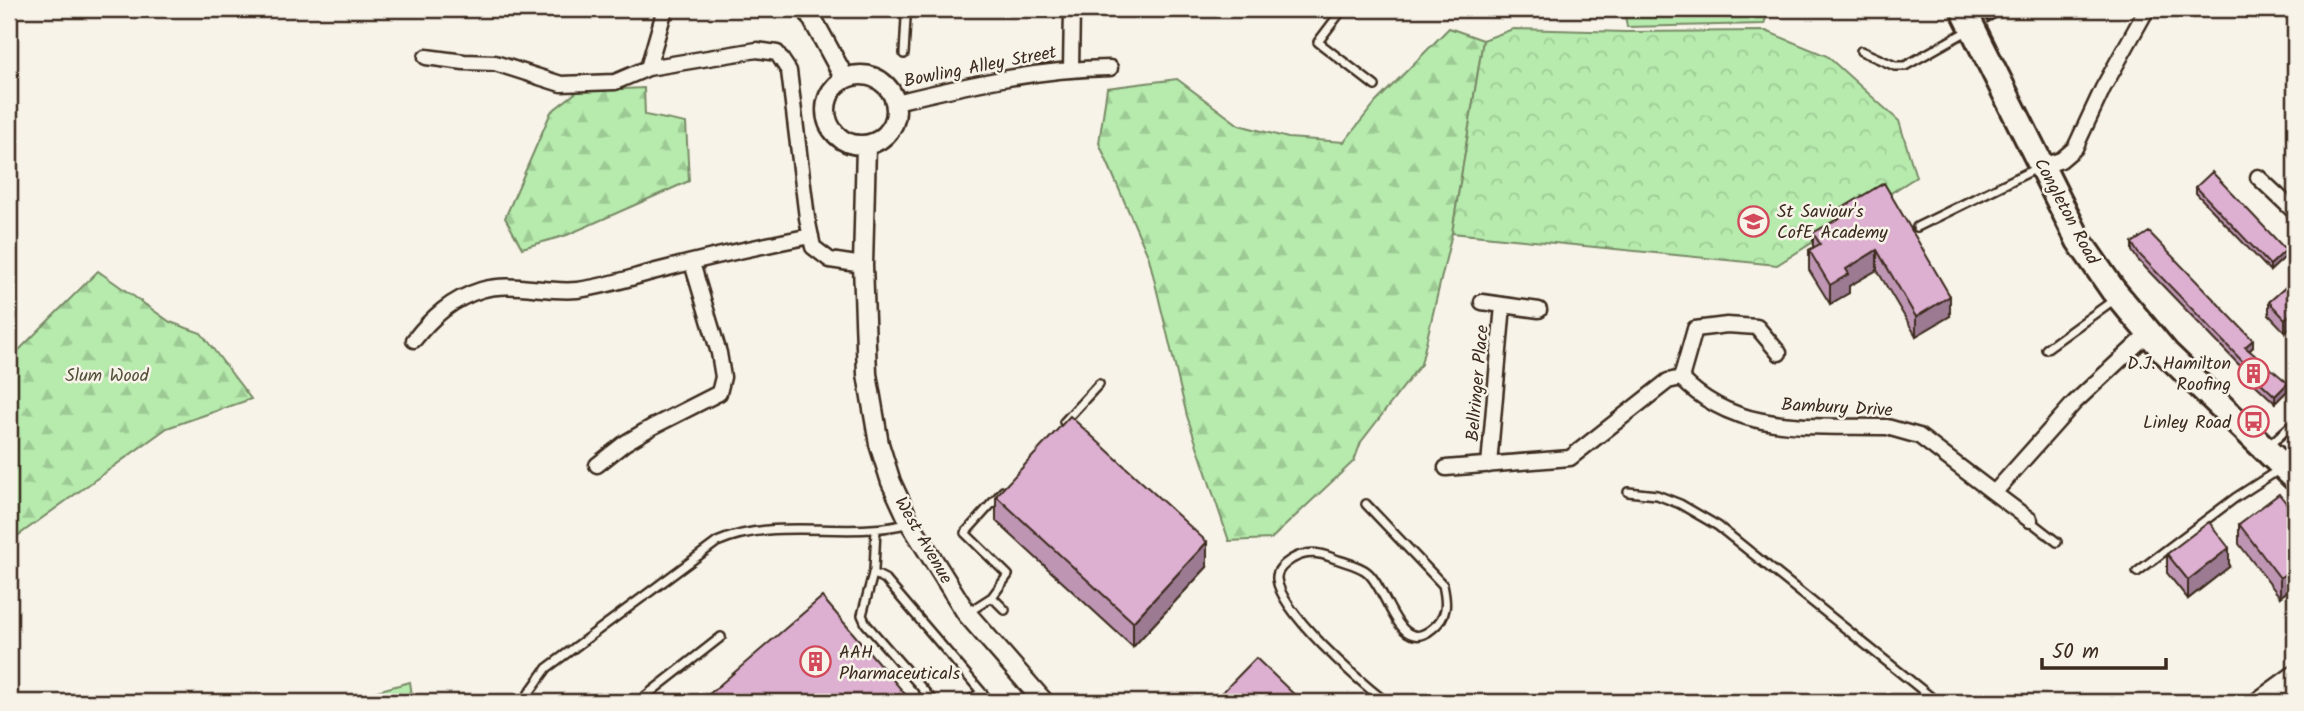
<svg xmlns="http://www.w3.org/2000/svg" width="2304" height="711" font-family="Kalam,sans-serif">
<style>
.forest{fill:url(#forest-firs);stroke:#788a66;stroke-width:2}
.park{fill:url(#park-crowns);stroke:#788a66;stroke-width:2}
.garden{fill:#b6ebad;stroke:#788a66;stroke-width:2}
.lines{fill:none;stroke-linecap:round;stroke-linejoin:round}
.service-casing{stroke:#3b2a1e;stroke-width:12}
.minor-casing{stroke:#3b2a1e;stroke-width:19}
.tertiary-casing{stroke:#3b2a1e;stroke-width:23}
.primary-casing{stroke:#3b2a1e;stroke-width:28}
.trunk-casing{stroke:#3b2a1e;stroke-width:30}
.service{stroke:#f7f3e8;stroke-width:7}
.minor{stroke:#f7f3e8;stroke-width:14}
.tertiary{stroke:#f7f3e8;stroke-width:18}
.primary{stroke:#f7f3e8;stroke-width:23}
.trunk{stroke:#f7f3e8;stroke-width:24}
.wall{fill:#be96b3;stroke:#3b2a1e;stroke-width:2}
.shaded-wall{fill:#9b7a92;stroke:#3b2a1e;stroke-width:2}
.building{fill:#ddafd0;stroke:#3b2a1e;stroke-width:2}
.labels{text-anchor:middle;stroke-width:5;stroke-linejoin:round;paint-order:stroke}
.street-label{font-size:18px;fill:#3b2a1e;stroke:#f7f3e8}
.poi-label{font-size:18px;fill:#3b2a1e;stroke:#f7f3e8;text-anchor:start}
.park-label{font-size:18px;fill:#54513b;stroke:#f7f3e8}
</style>
<defs>
<pattern id="forest-firs" width="22" height="20" patternUnits="userSpaceOnUse" patternTransform="scale(1.75)"><rect width="22" height="20" fill="#b6ebad"/><path d="M5 1l3.5 6h-7zM16 11l3.5 6h-7z" fill="#9dca94"/></pattern>
<pattern id="park-crowns" width="20" height="18" patternUnits="userSpaceOnUse" patternTransform="scale(1.75)"><rect width="20" height="18" fill="#b6ebad"/><path d="M2 6a3 3 0 1 1 6 0M12 15a3 3 0 1 1 6 0" fill="none" stroke="#9dca94"/></pattern>
</defs>
<rect width="100%" height="100%" fill="#f7f3e8"/>
<filter id="ink" filterUnits="userSpaceOnUse"><feTurbulence type="fractalNoise" baseFrequency=".0143" numOctaves="2"/><feDisplacementMap in="SourceGraphic" scale="14" xChannelSelector="R" yChannelSelector="G"/><feConvolveMatrix kernelMatrix="1 2 1 2 8 2 1 2 1" color-interpolation-filters="sRGB"/></filter>
<g filter="url(#ink)">
<path class="forest" d="M1449 28 1483 40 1452 233 1421 364 1361 442 1354 461 1271 539 1229 541 1187 416 1149 258 1099 143 1107 88 1177 79 1239 125 1288 138 1344 142 1376 102Z
M644 88 645 115 686 123 689 181 567 235 522 248 505 218 551 112 578 91Z
M98 271 170 322 201 333 251 399 167 428 9 542V360Z
M410 682 413 702H336Z"/>
<path class="park" d="M1513 29 1626 32 1766 31 1827 56 1899 121 1916 177 1777 265 1452 233 1483 40Z"/>
<path class="garden" d="M1624 9H1769L1764 24 1627 27Z"/>
<g class="lines">
<defs>
<path id="service" d="M1343 9 1318 42 1375 86
M1861 51 1895 66H1905L1969 30
M904 54 906 18 909 9
M1917 227 2039 167
M2046 349 2115 299
M1064 422 1099 384
M2267 447 2295 422
M1628 492 1657 495 1680 504 1718 526 1937 702
M1366 504 1443 585C1447 603 1448 616 1433 628 1427 633 1421 637 1414 635 1395 633 1383 585 1367 572 1359 565 1343 562 1333 558 1318 552 1306 551 1292 559 1284 564 1276 570 1277 579 1281 613 1358 680 1386 702
M2030 521 2057 542
M876 529 874 570 862 615 866 624 934 702
M2137 572 2235 498 2280 469
M873 573 885 579 990 702
M992 597 1005 610
M967 613 992 597 1008 575 965 533 1003 491
M526 702 529 693 547 668 717 542C775 516 849 540 910 523
M638 702 721 637
M968 702 981 692"/>
<path id="minor" d="M426 57 464 62 495 63 561 84 615 82 648 68 757 50 777 53 789 71 807 218 813 247 830 260 863 265
M648 68 665 9
M1071 69 1072 9
M896 102C966 85 1038 69 1110 68
M2043 166 2061 160 2075 148 2103 88 2147 9
M2258 177 2295 212
M1482 302 1503 305
M414 340C432 317 452 299 481 290 512 281 545 293 577 290 605 287 632 277 660 270 710 257 760 246 811 236
M1681 378 1695 329 1727 325 1757 327 1779 353
M597 465 625 443 652 427 719 393 723 377 719 353 692 263
M1489 465 1503 305 1539 310
M1446 468 1570 458 1668 381 1681 378C1736 436 1814 425 1887 427L1919 436 1994 493 2074 403 2149 333
M1994 493 2030 520"/>
<path id="tertiary" d="M807 9 845 79
M826 110a35 35 0 1 1 70 0a35 35 0 1 1-70 0Z
M866 145 863 265 867 374 879 444 891 482 910 523 967 614 1044 702"/>
<path id="primary" d="M2262 702 2295 678"/>
<path id="trunk" d="M1963 9 2079 241 2113 290 2166 353 2295 478"/>
</defs>
<use href="#service" class="service-casing"/>
<use href="#minor" class="minor-casing"/>
<use href="#tertiary" class="tertiary-casing"/>
<use href="#primary" class="primary-casing"/>
<use href="#trunk" class="trunk-casing"/>
<use href="#service" class="service"/>
<use href="#minor" class="minor"/>
<use href="#tertiary" class="tertiary"/>
<use href="#primary" class="primary"/>
<use href="#trunk" class="trunk"/>
</g>
<path class="wall" d="M1981 9H2013L1988 22Z
M2196 187 2286 256 2270 271 2196 193Z
M1839 210 1950 316 1916 336 1877 270 1849 286V293L1830 304 1809 270V250L1813 248V233L1839 218Z
M2132 243 2253 347 2249 351 2288 390 2275 403 2244 374V370L2138 260 2132 251Z
M2295 279 2285 332 2269 315V302Z
M2295 388V406L2290 401V394Z
M996 496 1207 567 1133 647 996 521Z
M2295 514V585L2280 597 2239 544V524Z
M2167 554 2229 567 2188 599 2167 573Z"/>
<path class="shaded-wall" d="M1988 9H2013L1988 22Z
M1877 250V270L1849 286V293L1830 304V285L1846 269Z
M2286 250V256L2270 271V265Z
M1950 296V316L1916 336V317Z
M2295 310V323L2285 332V319Z
M2253 340V347L2245 355V347Z
M2288 383V390L2275 403V396Z
M1207 542V567L1133 647V622Z
M2229 548V567L2188 599V580Z
M2295 566V585L2280 597V578Z"/>
<path class="building" d="M2212 172 2286 250 2270 265 2196 187Z
M1884 183 1950 296 1916 317 1877 250 1846 269 1849 274 1830 285 1809 250 1820 244 1813 233 1843 216 1839 210Z
M2149 232 2253 340 2245 347 2288 383 2275 396 2244 367 2246 365 2138 253 2132 243Z
M2295 279V310L2285 319 2269 302Z
M2295 388V400L2290 394Z
M1070 416 1207 542 1133 622 996 496Z
M2279 494 2295 514V566L2280 578 2239 524Z
M2209 522 2229 548 2188 580 2167 554Z
M822 597 912 702H700Z
M1256 658 1302 702H1213Z"/>
</g>
<defs>
<symbol id="school-ring" viewBox="-11 -11 22 22"><circle r="9.5" fill="#f7f3e8" stroke="#d1495b" stroke-width="1.5"/><path d="M0-5L7-2L0 1L-7-2ZM-4 1L0 2.5L4 1V4Q0 6-4 4Z" fill="#d1495b"/></symbol>
<symbol id="building-ring" viewBox="-11 -11 22 22"><circle r="9.5" fill="#f7f3e8" stroke="#d1495b" stroke-width="1.5"/><path d="M-4-6H4V6H1V3H-1V6H-4ZM-2.5-4.3h1.7v1.8h-1.7ZM.8-4.3h1.7v1.8H.8ZM-2.5-1h1.7V.8h-1.7ZM.8-1h1.7V.8H.8Z" fill="#d1495b"/></symbol>
<symbol id="bus-ring" viewBox="-11 -11 22 22"><circle r="9.5" fill="#f7f3e8" stroke="#d1495b" stroke-width="1.5"/><path d="M-5-6H5V4H4V6H2V4H-2V6H-4V4H-5ZM-3.5-4V0h7V-4ZM-3.5 1.2v1.5H-2V1.2ZM2 1.2v1.5H3.5V1.2Z" fill="#d1495b"/></symbol>
</defs>
<g fill-rule="evenodd">
<use href="#school-ring" x="1736" y="204" width="35" height="35"/>
<use href="#building-ring" x="2236" y="356" width="35" height="35"/>
<use href="#bus-ring" x="2236" y="404" width="35" height="35"/>
<use href="#building-ring" x="798" y="644" width="35" height="35"/>
</g>
<g class="labels">
<g class="street-label">
<text transform="translate(980 66) rotate(-11)" y="6">Bowling Alley Street</text>
<text transform="translate(2067 211) rotate(62)" y="6">Congleton Road</text>
<text transform="translate(1477 383) rotate(-85)" y="6">Bellringer Place</text>
<text transform="translate(1837 407) rotate(3)" y="6">Bambury Drive</text>
<text transform="translate(924 540) rotate(60)" y="6">West Avenue</text>
</g>
<g class="poi-label">
<text x="1777" y="217">St Saviour's<tspan x="1777" dy="21">CofE Academy</tspan></text>
<text x="2231" y="369" text-anchor="end">D.J. Hamilton<tspan x="2231" dy="21">Roofing</tspan></text>
<text x="2231" y="428" text-anchor="end">Linley Road</text>
<text x="839" y="658">AAH<tspan x="839" dy="21">Pharmaceuticals</tspan></text>
</g>
<g class="park-label">
<text x="107" y="381">Slum Wood</text>
</g>
</g>
<rect width="2304" height="711" fill="none" stroke="#f7f3e8" stroke-width="35"/>
<rect x="18" y="18" width="2269" height="676" fill="none" stroke="#3b2a1e" stroke-width="2.5" filter="url(#ink)"/>
<path d="M2042 658v10h124v-10" fill="none" stroke="#3b2a1e" stroke-width="3.5"/>
<text x="2052" y="658" font-size="21" fill="#3b2a1e" stroke="#f7f3e8" stroke-width="5" paint-order="stroke">50 m</text>
</svg>
